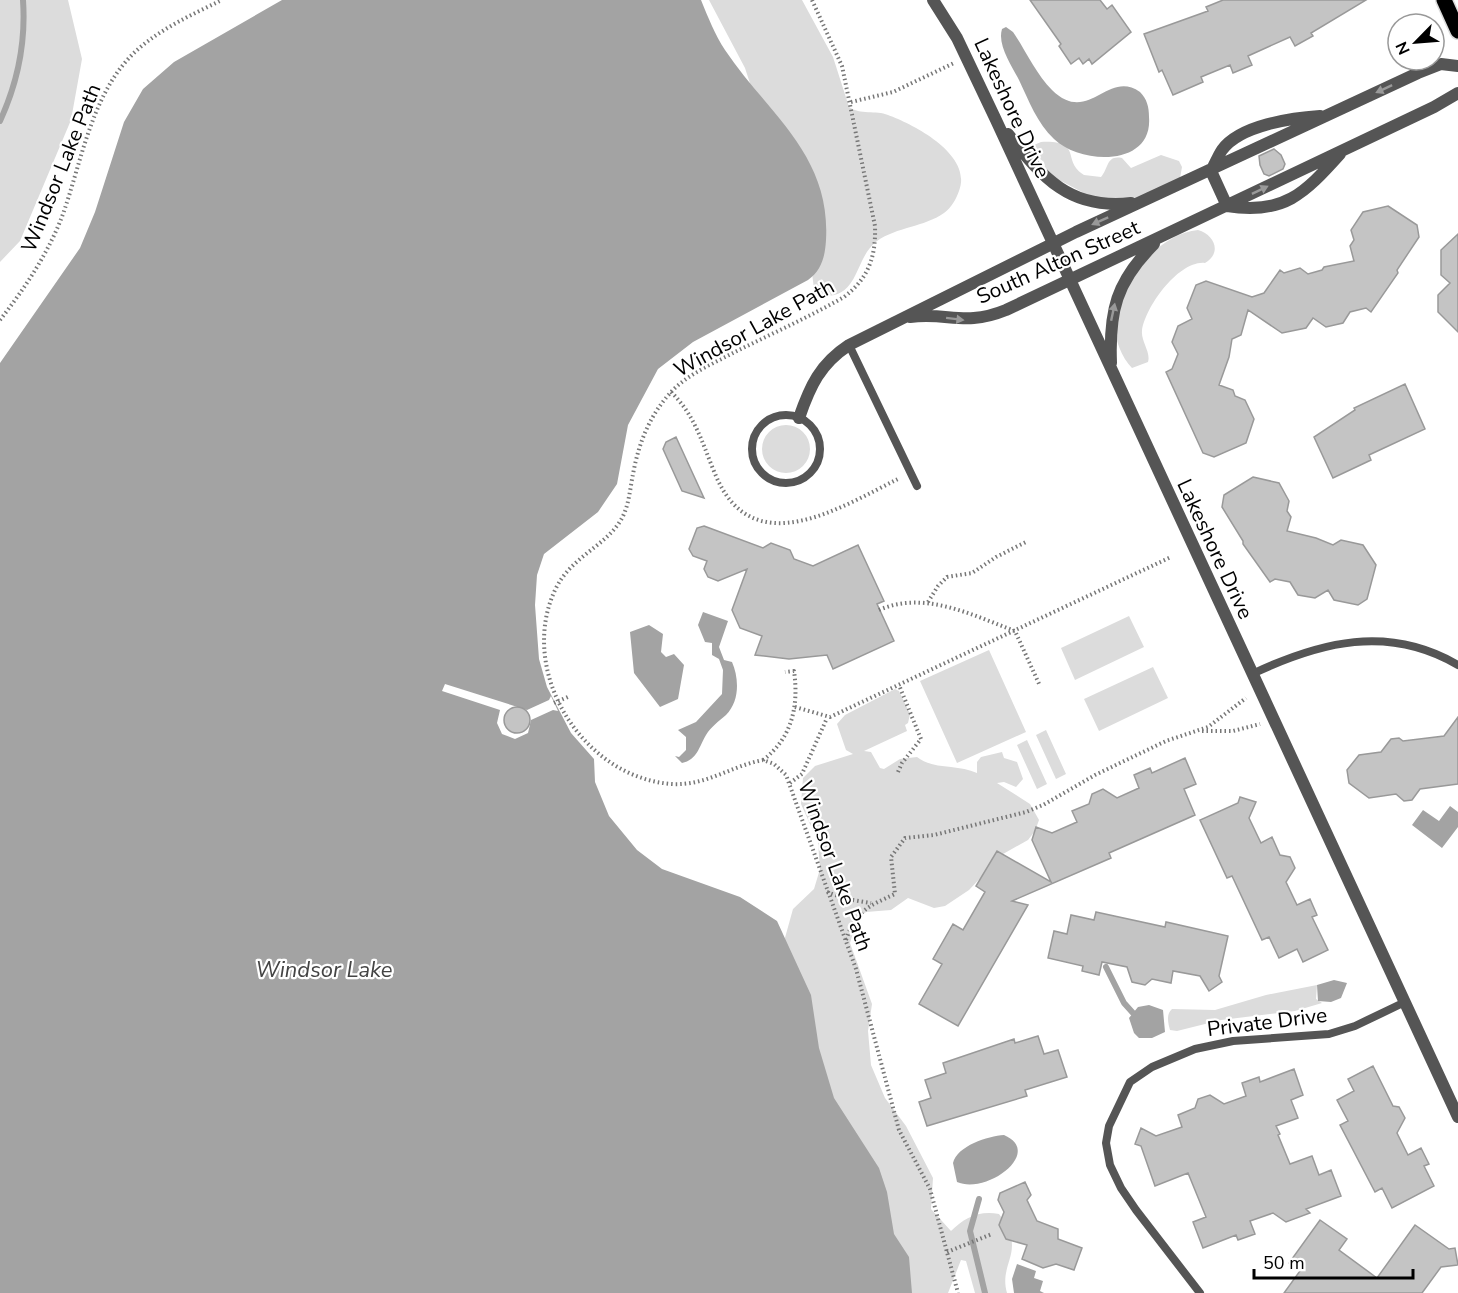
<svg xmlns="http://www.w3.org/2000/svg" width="1458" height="1293" font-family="'Nunito Sans',sans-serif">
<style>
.green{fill:#dcdcdc}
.water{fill:#a3a3a3}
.pier{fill:#fff}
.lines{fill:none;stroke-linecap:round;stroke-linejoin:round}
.stream{stroke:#a3a3a3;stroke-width:6}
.building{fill:#c4c4c4;stroke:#999;stroke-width:1.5}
.primary-casing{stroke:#dbdbdb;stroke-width:18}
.path{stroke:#777;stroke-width:4;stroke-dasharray:1.5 3;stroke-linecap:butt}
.service{stroke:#555;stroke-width:8}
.minor{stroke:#555;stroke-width:12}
.primary{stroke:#000;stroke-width:15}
.oneway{fill:#999}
.labels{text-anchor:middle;stroke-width:4.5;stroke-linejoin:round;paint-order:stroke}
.street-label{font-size:21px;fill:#000;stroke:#fff}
.water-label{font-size:22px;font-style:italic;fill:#444;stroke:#fff}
</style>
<rect width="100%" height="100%" fill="#fff"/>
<path class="green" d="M0 0H68L82 59 71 120 20 241 0 262Z
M709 0H802L833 57 849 107C860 115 876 110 888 115 915 125 973 155 959 191 956 199 952 207 944 213 924 227 897 227 877 241 854 258 860 297 824 296L814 289 812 273 745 68Z
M1041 142C1084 140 1061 161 1084 175L1101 177C1109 168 1106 155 1122 158L1131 168 1161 155 1179 161 1182 167 1180 178 1138 200H1097L1046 173 1044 162 1030 151 1034 145Z
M1198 230C1215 235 1222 253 1205 263 1179 260 1145 307 1142 331 1141 342 1151 352 1148 362L1132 368C1119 355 1111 329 1116 311 1124 277 1161 233 1198 230Z
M762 449a24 24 0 1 1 48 0a24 24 0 1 1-48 0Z
M1129 616 1144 647 1075 680 1061 648Z
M989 650 1026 732 957 763 920 681Z
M1153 667 1168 698 1099 731 1084 699Z
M895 689 899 691 910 714 908 723 905 725 907 731 864 751 871 752 880 768 884 769 900 759 917 757C933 770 958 764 977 773V762L981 757 1002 752 1004 758 1017 762 1023 779 1016 787 1004 782 997 783 1030 804 1039 820 1035 831 1028 840 1003 854 969 890 945 906 934 908 908 898 891 910 866 912 858 918 850 943 872 1004 868 1031 871 1065 885 1098 906 1126 933 1178 931 1209 951 1231C964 1218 979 1210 999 1214 1028 1252 998 1262 1007 1293H975L966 1261 961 1260 948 1293H903L836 1124 783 945 793 909 814 889 820 869 818 842 801 804 803 778 815 766 853 754 846 750 837 724 845 715Z
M1046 730 1066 774 1056 779 1036 735Z
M1027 740 1047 784 1037 789 1017 745Z
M1317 985 1316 999 1322 1003 1295 1011 1221 1020 1177 1031 1170 1030C1168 1023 1166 1014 1172 1009L1215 1010 1266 995Z"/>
<path class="water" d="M282 0H701C708 17 715 35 725 50 767 113 831 154 826 240 825 256 822 270 808 280L693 342 658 369 628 425 617 484 598 512 544 554 537 575 535 605 539 659 547 687 571 733 594 759 595 782 609 816 637 850 662 869 740 897 777 921 811 995 819 1048 834 1098 879 1168 887 1192 894 1234 909 1257 912 1293H0V363L80 248 95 212 124 122 143 89 174 62Z
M1006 27 1013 32C1026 51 1036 74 1052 90 1089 126 1107 69 1140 92 1147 99 1149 107 1149 117 1153 167 1081 165 1054 139 1037 123 1029 101 1019 80 1012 66 997 45 1002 29Z
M703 612 728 621 719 647 724 660 732 662C739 678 740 701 726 715 719 721 711 727 706 735 699 747 697 760 682 763L675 756 679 757 686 750V737L678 730 696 722 722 694 723 670 719 659 712 655V643L705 642 698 625Z
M649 625 663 634 661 652 666 657 674 654 684 665 678 699 660 707 634 673 630 632Z
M1450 806 1458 812V827L1442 848 1412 825 1423 810 1439 821Z
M1334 980 1347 983 1341 998 1331 1002 1318 1001 1317 985Z
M1149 1005 1163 1010 1165 1032 1152 1038H1139L1134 1033 1129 1018 1138 1007Z
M1004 1135C1044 1152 987 1195 957 1182L953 1163C957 1146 988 1136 1004 1135Z
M1017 1264 1036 1271 1034 1278 1043 1281 1040 1291 1044 1293H1014L1012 1279Z"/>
<path class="pier" d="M445 684 527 710 549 700 551 696 558 711 553 710 531 720 528 733 515 739 502 734 497 723 500 710 442 691Z"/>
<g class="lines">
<path class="stream" d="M0 121C18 82 26 43 23 0
M1106 967 1124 1003 1133 1013
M979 1199 970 1231 985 1293"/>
</g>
<path class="building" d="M1030 0H1100L1107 9 1112 5 1131 32 1092 64 1089 59 1083 64 1079 58 1071 64 1059 46 1061 44Z
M1223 0H1366L1311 33 1313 36 1295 46 1290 37 1248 56 1252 65 1233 73 1230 65 1201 77 1203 82 1173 95 1162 70 1159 72 1144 34 1208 11 1206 7Z
M1274 149 1281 155 1285 164 1283 169 1269 176 1264 174 1260 165 1259 156Z
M1388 206 1417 225 1419 237 1397 270 1398 273 1371 312 1366 308 1350 312 1343 323 1326 327 1313 318 1306 328 1282 333 1248 310 1241 335 1232 339 1229 357 1219 385 1233 390 1235 396 1245 400 1254 419 1246 443 1214 457 1203 453 1166 372 1172 369 1178 354 1172 342 1178 326 1192 319 1187 308 1196 285 1206 281 1252 297 1264 293 1280 270 1284 273 1300 268 1308 274 1322 270 1324 267 1354 261 1350 246 1354 240 1351 230 1363 212Z
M1458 234V332L1438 312V295L1450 283 1441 275V250Z
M1405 384 1425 429 1369 455 1371 460 1333 478 1314 437 1355 410 1354 408Z
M676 437 704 498 682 491 663 449 666 442Z
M1253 477 1279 483 1289 501 1287 511 1291 517 1287 531 1316 538 1333 545 1341 540 1363 545 1376 565 1367 599 1358 605 1334 600 1328 590 1315 598 1298 595 1290 582 1275 579 1270 582 1243 544V541L1222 507 1224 495Z
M704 526 763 548 771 543 790 550 794 559 813 566 858 545 884 601 877 604 894 641 833 669 827 655 789 659 755 655 762 636 740 628 732 610 747 569 718 581 708 577 704 569 707 561 693 556 689 549 697 528Z
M504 720a13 13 0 1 1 26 0a13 13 0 1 1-26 0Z
M1458 717V784L1420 789 1412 800 1404 801 1396 794 1369 798 1349 783 1347 770 1359 755 1381 752 1391 739 1399 738 1403 741 1444 736Z
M1185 758 1196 784 1184 789 1195 815 1109 853 1111 858 1012 901 1028 905 958 1026 919 1004 942 964 933 959 953 924 963 930 985 892 976 886 997 851 1051 882 1032 840 1036 827 1052 833 1077 822 1072 811 1089 804 1092 794 1103 789 1117 798 1139 788 1134 775 1150 768 1152 773Z
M1240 797 1256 802 1249 818 1261 843 1272 837 1280 855 1290 857 1295 868 1286 882 1297 905 1310 899 1317 915 1312 917 1328 950 1303 962 1297 949 1279 958 1269 937 1262 940 1232 876 1227 878 1200 820 1238 803Z
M1096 912 1165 927 1166 922 1228 936 1219 976 1222 982 1209 991 1200 976 1173 971 1171 983 1152 979 1145 985 1132 982 1127 967 1102 962 1099 975 1082 971 1083 966 1048 958 1054 931 1067 934 1071 915 1094 920Z
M1038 1036 1044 1054 1058 1050 1067 1077 1025 1090 1027 1096 927 1126 919 1102 931 1098 925 1080 946 1073 943 1063 1014 1039 1015 1043Z
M1373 1066 1393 1106 1399 1107 1405 1118 1397 1133 1408 1155 1421 1148 1429 1164 1424 1166 1434 1186 1392 1208 1382 1188 1375 1192 1340 1125 1348 1121 1337 1100 1354 1091 1348 1079Z
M1294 1069 1303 1095 1291 1100 1298 1118 1276 1126 1280 1134 1278 1135 1290 1164 1312 1156 1319 1175 1331 1170 1341 1196 1306 1209 1310 1213 1286 1222 1273 1213 1250 1221 1255 1234 1238 1240 1236 1235 1203 1248 1193 1222 1206 1217 1188 1173 1155 1186 1141 1146 1135 1144 1141 1128 1156 1136 1182 1127 1178 1115 1195 1108 1198 1099 1210 1095 1224 1104 1246 1096 1242 1083 1259 1077 1260 1082Z
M1025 1182 1031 1195 1027 1200 1037 1221 1058 1229V1239L1082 1248 1074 1270 1056 1264 1043 1268 1022 1259 1027 1245 1006 1239 999 1225 1004 1212 998 1200 1000 1193Z
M1320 1220 1347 1239 1339 1250 1377 1278 1415 1225 1449 1249 1455 1248 1458 1265 1441 1267 1422 1293H1284L1300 1271 1289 1263Z"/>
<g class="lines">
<defs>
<path id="primary" d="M1444 0 1458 31"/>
</defs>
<use href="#primary" class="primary-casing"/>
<path class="path" d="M812 0 842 66 875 226C876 256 869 278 844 297 809 317 771 334 735 352 714 363 690 373 673 390 650 414 639 442 633 474 630 489 629 505 622 518 607 546 571 556 555 590 517 672 583 778 672 784 706 786 731 766 763 760L774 764 786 775 856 969 899 1130 930 1189 958 1293
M851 102 893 92 954 63
M0 320C25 288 49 252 63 214 81 163 91 99 129 58 153 32 191 15 222 0
M671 392C696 416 703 446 716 476 753 564 841 507 898 479
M928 602 938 586 947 577 972 573 996 557 1026 542
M879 610C924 590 972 615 1015 631L1040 686
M554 703 570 696
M795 707 830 717 1171 557
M1202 731H1233L1260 724
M763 760C792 738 799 706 794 671L785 672
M898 772 902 763 921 739 899 685
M790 783 802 774 827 718
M827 892 846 899 871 903
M846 940C856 910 869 906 895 894L891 857 905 838 934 835 1026 812 1043 805 1095 775 1166 741 1208 727 1246 698
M947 1252 992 1234"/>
<path class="service" d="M849 345 917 486
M752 449a34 34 0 1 1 68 0a34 34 0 1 1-68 0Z
M1252 674C1320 642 1388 624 1458 665
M1200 1293 1136 1210 1121 1188 1110 1165 1106 1143 1109 1126 1130 1082 1152 1067 1195 1049 1233 1041 1329 1034 1355 1026 1405 1002"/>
<path class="minor" d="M933 0 957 38 996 120 1458 1117
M1008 134C1043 178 1070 210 1131 203
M1211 171 1227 206C1284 215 1304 194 1340 154
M1211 171C1215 164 1218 156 1222 150 1240 125 1292 118 1320 116
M910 317C949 312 964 327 1006 310L1434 107 1458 93
M1111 363C1109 311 1116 282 1154 244
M799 418C810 386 820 364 849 345L1076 232 1418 73 1441 64 1458 66"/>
<use href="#primary" class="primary"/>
</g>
<defs><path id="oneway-solid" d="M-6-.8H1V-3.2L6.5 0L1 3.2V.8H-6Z" transform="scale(1.5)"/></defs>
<g class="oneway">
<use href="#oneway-solid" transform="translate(1384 89) rotate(155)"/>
<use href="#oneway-solid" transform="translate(1260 190) rotate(-26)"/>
<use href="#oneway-solid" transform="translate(1100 221) rotate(156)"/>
<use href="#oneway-solid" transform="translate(1113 312) rotate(-78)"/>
<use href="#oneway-solid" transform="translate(955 319) rotate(7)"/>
</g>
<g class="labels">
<g class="street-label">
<text transform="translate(1012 108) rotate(65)" y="7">Lakeshore Drive</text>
<text transform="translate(61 168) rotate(-68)" y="7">Windsor Lake Path</text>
<text transform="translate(1058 262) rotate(-24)" y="7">South Alton Street</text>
<text transform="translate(754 328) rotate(-29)" y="7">Windsor Lake Path</text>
<text transform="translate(1215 549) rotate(65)" y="7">Lakeshore Drive</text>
<text transform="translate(835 866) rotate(70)" y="7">Windsor Lake Path</text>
<text transform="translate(1267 1022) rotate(-7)" y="7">Private Drive</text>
</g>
<g class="water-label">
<text x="324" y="977">Windsor Lake</text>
</g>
</g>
<g transform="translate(1416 42) rotate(245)"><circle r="28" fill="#ffffff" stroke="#999999" stroke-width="1.5"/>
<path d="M0-4.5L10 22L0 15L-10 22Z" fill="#000000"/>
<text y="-9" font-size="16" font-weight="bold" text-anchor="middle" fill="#000000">N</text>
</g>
<path d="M1254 1269v9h159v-9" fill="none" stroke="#000000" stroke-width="3"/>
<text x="1263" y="1269" font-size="18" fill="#000000" stroke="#ffffff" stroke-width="4.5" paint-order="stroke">50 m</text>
</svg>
